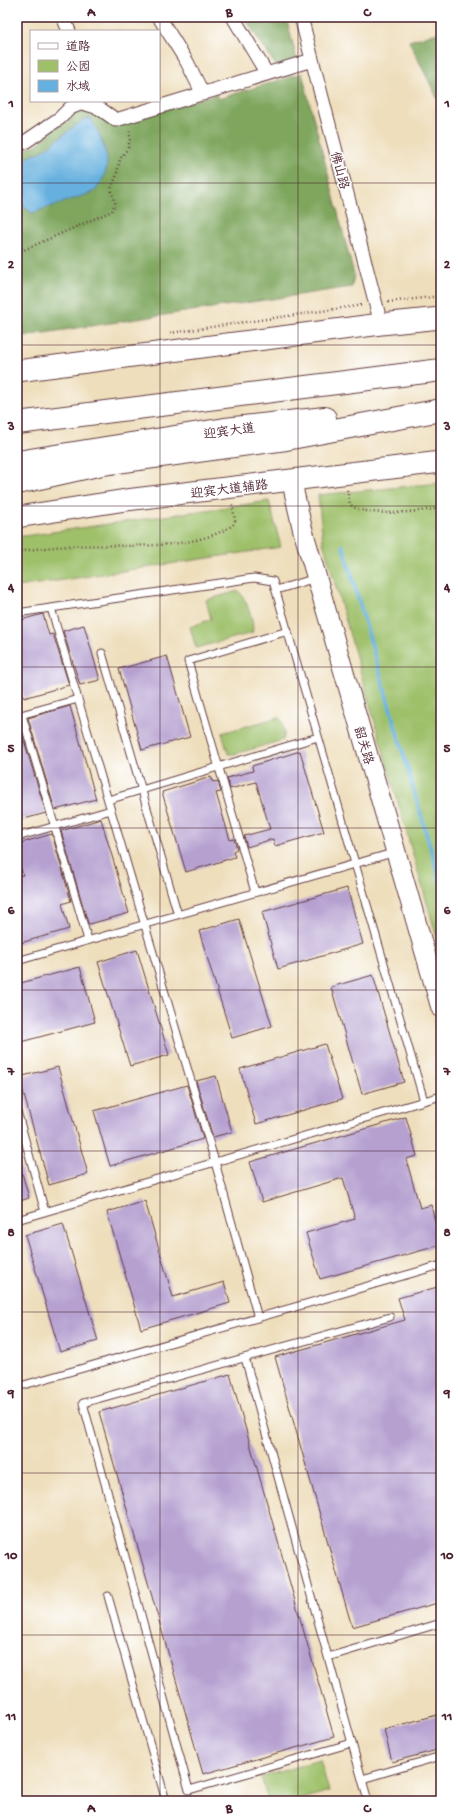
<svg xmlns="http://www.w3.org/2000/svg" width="458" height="1818" font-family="'Gochi Hand','LXGW WenKai TC',sans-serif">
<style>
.green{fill:#9dc069;stroke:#74704a}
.forest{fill:#7ea65d;stroke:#646244}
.water{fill:#65b0de;stroke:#586884}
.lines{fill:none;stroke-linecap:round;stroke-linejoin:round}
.stream{stroke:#65b0de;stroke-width:4}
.building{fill:#b5a0d0}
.lane-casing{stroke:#633c41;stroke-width:9}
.street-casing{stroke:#633c41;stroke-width:15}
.secondary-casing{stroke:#633c41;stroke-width:21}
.primary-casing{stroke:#633c41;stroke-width:23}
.highway-casing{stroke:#633c41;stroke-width:24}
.path{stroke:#633c41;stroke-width:2.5;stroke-dasharray:1 3;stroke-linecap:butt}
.lane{stroke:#fff;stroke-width:7}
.street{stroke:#fff;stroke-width:13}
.secondary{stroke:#fff;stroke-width:19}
.primary{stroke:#fff;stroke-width:21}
.highway{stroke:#fff;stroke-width:22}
.grid{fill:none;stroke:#4a1f2b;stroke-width:1;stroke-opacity:0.55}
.labels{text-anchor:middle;stroke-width:3;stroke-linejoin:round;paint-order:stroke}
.street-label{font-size:13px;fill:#4a1f2b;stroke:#fff}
.neatline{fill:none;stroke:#4a1f2b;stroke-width:1.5}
.grid-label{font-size:13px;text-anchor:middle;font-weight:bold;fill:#4a1f2b}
</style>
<rect width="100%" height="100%" fill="#fff"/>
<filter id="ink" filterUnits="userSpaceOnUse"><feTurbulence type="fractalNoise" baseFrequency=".025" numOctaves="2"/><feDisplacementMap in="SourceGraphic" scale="8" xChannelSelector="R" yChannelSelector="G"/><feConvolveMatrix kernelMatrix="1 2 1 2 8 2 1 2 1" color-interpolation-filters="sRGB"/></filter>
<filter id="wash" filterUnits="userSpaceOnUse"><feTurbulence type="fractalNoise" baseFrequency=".012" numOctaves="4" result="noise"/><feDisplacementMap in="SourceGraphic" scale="16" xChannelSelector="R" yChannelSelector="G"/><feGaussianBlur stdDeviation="0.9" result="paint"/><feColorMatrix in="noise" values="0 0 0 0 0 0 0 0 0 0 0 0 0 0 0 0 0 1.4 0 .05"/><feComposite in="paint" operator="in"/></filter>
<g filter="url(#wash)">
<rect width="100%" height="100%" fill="#eedebc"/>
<path class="green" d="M441 483V945H439L323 542 318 495Z
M269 501 281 547 17 587V537Z
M238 591C245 595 256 625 252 633L196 648 190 627 211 619 206 600Z
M279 717C283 722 286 733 283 740L235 754H228L222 733Z
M320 1760 329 1791 296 1801H268L261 1777Z"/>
<path class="forest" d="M244 17H286L297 60 276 66Z
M441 32V106L409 41Z
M302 73 354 275 352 287 17 337V152L36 145 75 111 90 109 116 124 216 94 218 99Z"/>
<path class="water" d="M90 118C97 127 107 151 107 162 107 173 101 185 94 192L32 213 19 203 17 200V162L41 152 83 120Z"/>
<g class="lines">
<path class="stream" d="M343 546 441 884"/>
</g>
<g id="blocks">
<path class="building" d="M43 614 49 635 53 634 69 685 24 698 17 674V621Z
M84 625 100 680 80 685 63 631Z
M167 656 190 737 142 750 119 669Z
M70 706 96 799 55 810 28 718Z
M17 721H18L46 813 17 821Z
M300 751 324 832 275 846 273 839 247 847 244 836 270 829 256 782 230 789 227 778 253 771 252 766Z
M211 777 213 782 218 781 221 792 216 793 230 840 234 839 237 849 233 851 235 857 186 872 162 792Z
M101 819 129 913 90 924 88 923 61 831Z
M52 834 71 901 62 904 69 929 17 944V876L23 875 17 855V844Z
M347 888 363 944 278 969 262 912Z
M239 919 272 1026 232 1038 199 931Z
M137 950 169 1055 130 1066 98 962Z
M80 967 95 1022 17 1043V984Z
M373 975 404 1082 362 1094 331 987Z
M325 1044 342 1099 256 1124 240 1069Z
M58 1067 88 1174 49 1185 19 1077Z
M216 1076 232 1132 213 1137 196 1081Z
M187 1085 203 1139 110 1166 94 1111Z
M406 1117 417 1156 406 1159 420 1208 431 1205 441 1245 320 1279 306 1233 355 1219 343 1178 262 1202 250 1162Z
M17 1166H20L29 1198 17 1202Z
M145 1201 173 1297 224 1282 230 1303 141 1329 107 1212Z
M63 1224 98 1341 60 1352 25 1235Z
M441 1286V1602L352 1627 275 1357 405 1320 398 1298Z
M230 1374 334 1737 203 1774 99 1412Z
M441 1714V1749L392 1762 384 1729Z"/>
</g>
</g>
<g filter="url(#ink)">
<use href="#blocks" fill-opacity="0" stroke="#633c41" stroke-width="1"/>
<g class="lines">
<defs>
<path id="lane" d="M276 590 316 578
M51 608 215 1162 258 1318
M17 613 254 578 273 581 424 1101
M102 653 178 915
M22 715 88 940
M17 716 78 699
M108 800 318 737
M17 837 111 810
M255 892 188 661 288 631
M17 961 396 852
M17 1111 45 1212
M17 1220 441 1096
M245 1358 368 1801
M17 1387 441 1265
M108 1596 166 1801
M328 1657 441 1623
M352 1743 189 1790 83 1403 390 1317
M362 1779 441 1756"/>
<path id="street" d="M63 17 69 31
M159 17 187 62 203 94
M233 17 267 74
M301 17 381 324
M17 145 25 142 60 118 70 108 83 103 99 108 116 120 312 60"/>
<path id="secondary" d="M294 481V492L302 527 441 1008"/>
<path id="primary" d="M17 371 381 324 441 318
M17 517 126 500 441 462"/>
<path id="highway" d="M17 423 441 370
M17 462 225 429 325 418
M17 483 102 464 286 439 441 410"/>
</defs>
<use href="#lane" class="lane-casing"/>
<use href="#street" class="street-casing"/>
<use href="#secondary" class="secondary-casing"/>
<use href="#primary" class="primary-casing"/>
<use href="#highway" class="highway-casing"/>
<path class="path" d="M17 253 112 211 115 203 111 189 116 177 120 159 128 148 130 139V129
M388 302 441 296
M170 333 363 305
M347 490 350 504C364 519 422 511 441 508
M17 533 20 552
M17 552C34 549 51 547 68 546 120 543 188 554 233 525L235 521 232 502"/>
<use href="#lane" class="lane"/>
<use href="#street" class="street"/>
<use href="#secondary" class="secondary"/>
<use href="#primary" class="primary"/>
<use href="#highway" class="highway"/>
</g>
</g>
<path class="grid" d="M160 17V1801M298 17V1801M17 183H441M17 345H441M17 506H441M17 667H441M17 828H441M17 990H441M17 1151H441M17 1312H441M17 1473H441M17 1635H441"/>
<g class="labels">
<g class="street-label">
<text transform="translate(341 170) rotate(75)" y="5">佛山路</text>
<text transform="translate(229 430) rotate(-8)" y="5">迎宾大道</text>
<text transform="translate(229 488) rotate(-7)" y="5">迎宾大道辅路</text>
<text transform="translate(365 745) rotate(74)" y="5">韶关路</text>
</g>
</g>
<rect width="458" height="1818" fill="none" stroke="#fff" stroke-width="44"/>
<rect x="30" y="30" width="130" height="72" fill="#ffffff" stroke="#b7a5aa"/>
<rect x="38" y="43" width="20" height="6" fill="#ffffff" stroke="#b7a5aa"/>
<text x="66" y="50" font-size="12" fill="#4a1f2b">道路</text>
<rect x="38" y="60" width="20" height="12" fill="#9dc069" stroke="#b7a5aa"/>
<text x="66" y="70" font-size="12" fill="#4a1f2b">公园</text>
<rect x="38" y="80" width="20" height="12" fill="#65b0de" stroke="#b7a5aa"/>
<text x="66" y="90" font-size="12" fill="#4a1f2b">水域</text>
<rect x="22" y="22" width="414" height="1774" class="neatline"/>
<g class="grid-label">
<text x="91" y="16">A</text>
<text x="229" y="16">B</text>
<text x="367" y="16">C</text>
<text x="11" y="107">1</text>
<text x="447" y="107">1</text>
<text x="11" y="268">2</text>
<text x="447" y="268">2</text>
<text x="11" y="430">3</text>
<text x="447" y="430">3</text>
<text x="11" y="591">4</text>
<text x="447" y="591">4</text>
<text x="11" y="752">5</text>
<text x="447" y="752">5</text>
<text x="11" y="914">6</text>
<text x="447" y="914">6</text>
<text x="11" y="1075">7</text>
<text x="447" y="1075">7</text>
<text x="11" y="1236">8</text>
<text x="447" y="1236">8</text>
<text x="11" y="1397">9</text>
<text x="447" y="1397">9</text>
<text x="11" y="1559">10</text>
<text x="447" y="1559">10</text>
<text x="11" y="1720">11</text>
<text x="447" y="1720">11</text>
<text x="91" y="1812">A</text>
<text x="229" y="1812">B</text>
<text x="367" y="1812">C</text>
</g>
</svg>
